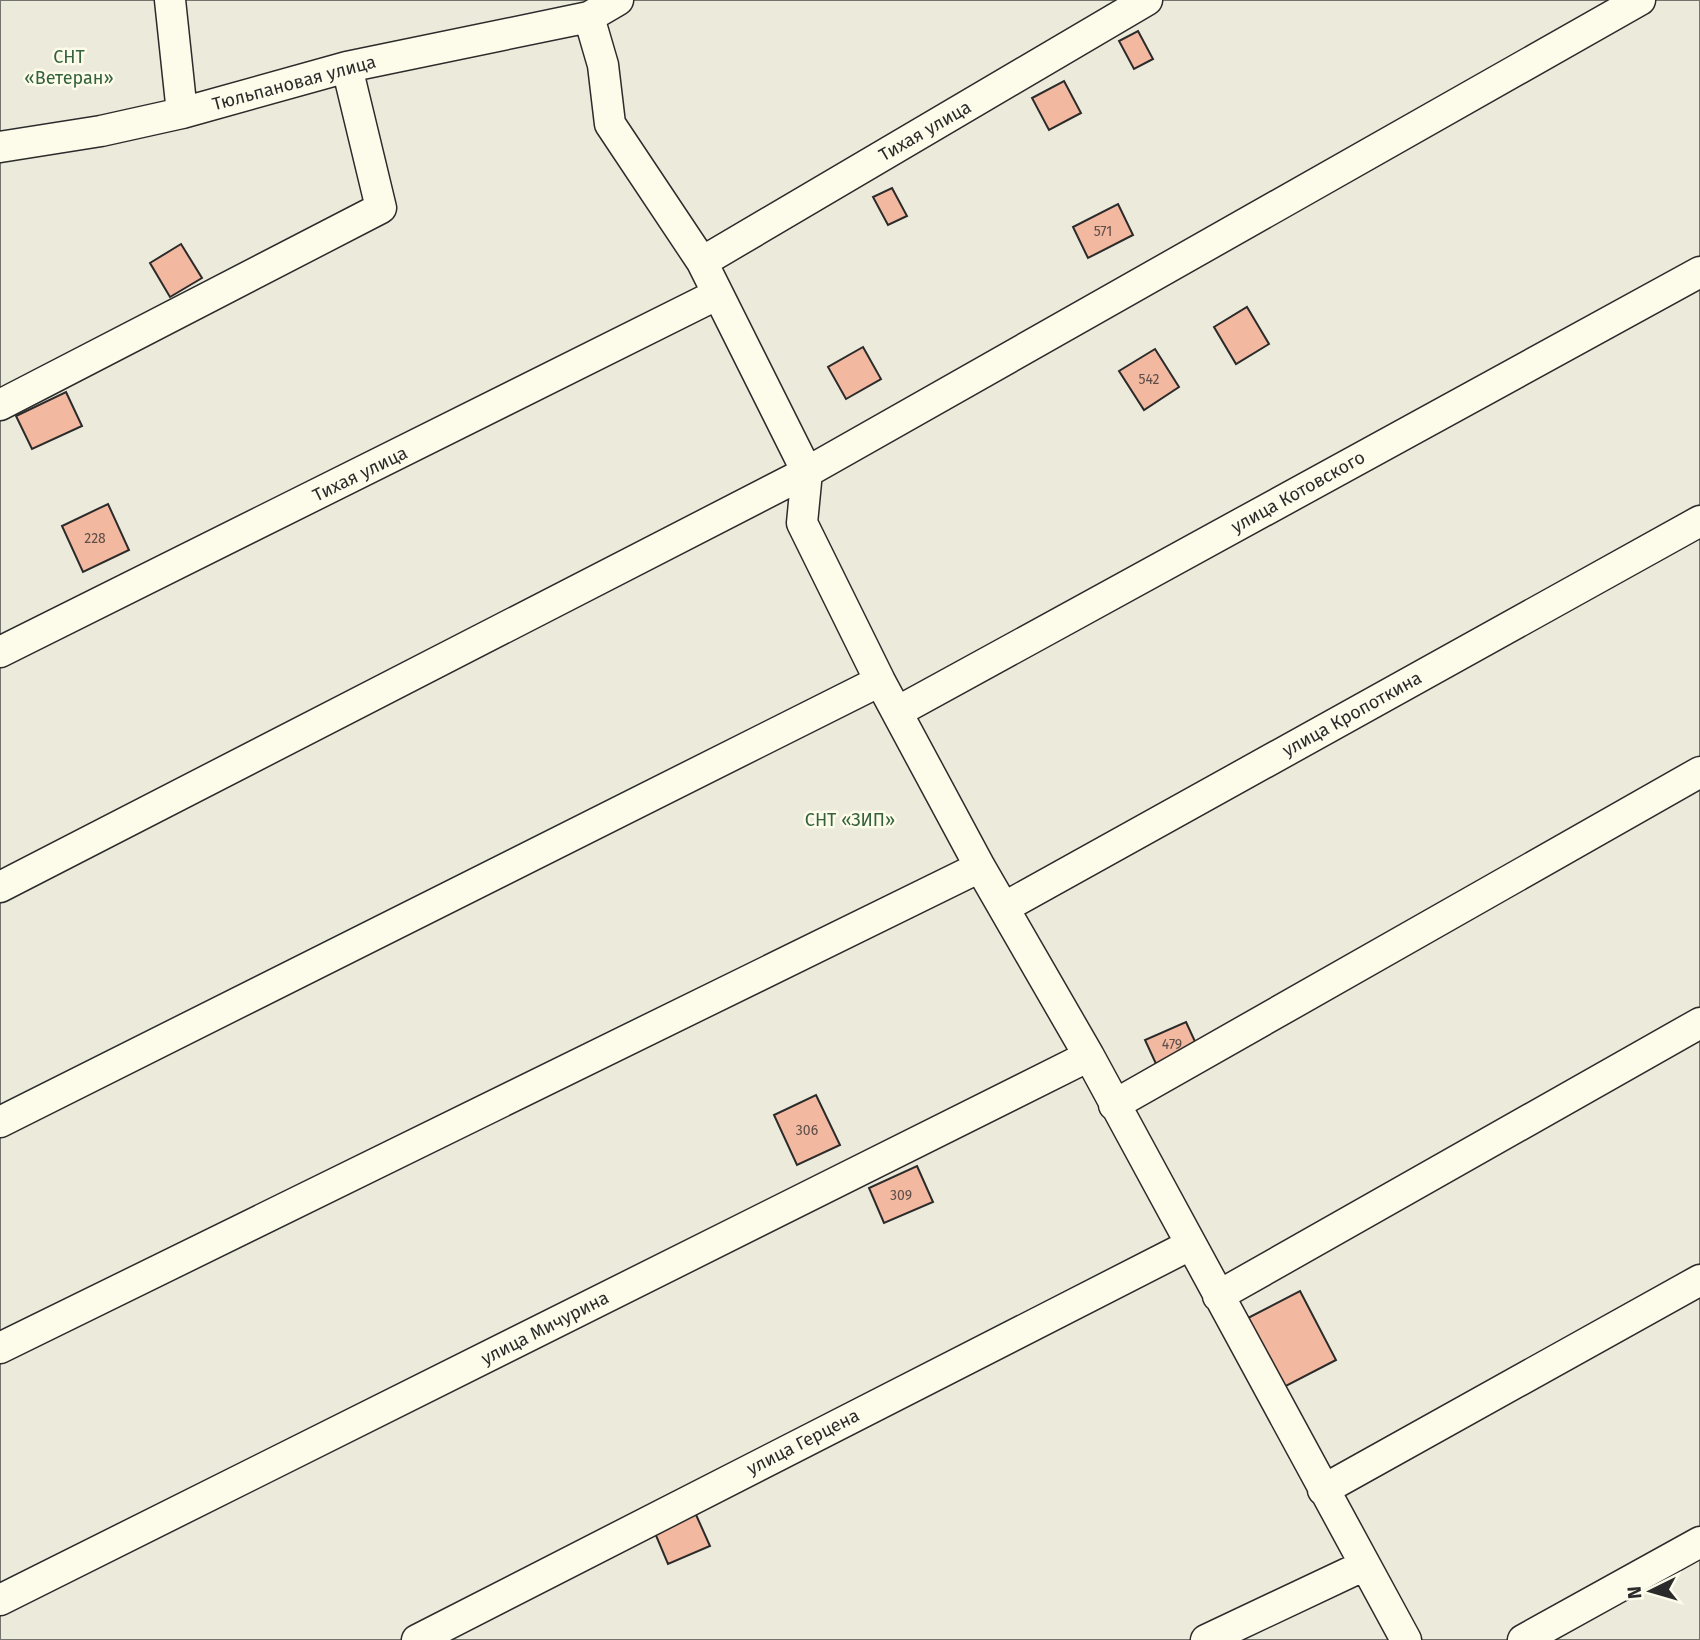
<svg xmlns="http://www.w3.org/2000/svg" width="1700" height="1640" font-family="'Fira Sans',sans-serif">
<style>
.green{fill:#ecebdb;stroke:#74746e;stroke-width:2}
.building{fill:#f2b8a0;stroke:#2b2b2b;stroke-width:2}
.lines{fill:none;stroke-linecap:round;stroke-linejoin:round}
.street-casing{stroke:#2b2b2b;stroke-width:33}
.street{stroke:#fdfbea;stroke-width:30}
.labels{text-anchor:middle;stroke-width:5;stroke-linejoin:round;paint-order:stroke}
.number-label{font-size:14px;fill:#5d4e48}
.park-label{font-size:18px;fill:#34623c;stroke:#fdfbea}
.street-label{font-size:18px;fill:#2b2b2b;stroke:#fdfbea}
</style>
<rect width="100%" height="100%" fill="#fdfbea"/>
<path class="green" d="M0 0H1700V1640H0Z"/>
<path class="building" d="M1138 31 1153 59 1134 69 1119 41Z
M1064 81 1081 113 1049 130 1032 98Z
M892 188 907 216 888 225 873 197Z
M1118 204 1133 235 1088 258 1073 227Z
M181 244 202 278 170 297 150 263Z
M1247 307 1269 344 1236 364 1214 327Z
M863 347 881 379 846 399 828 367Z
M1155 349 1179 387 1144 410 1119 371Z
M66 392 82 426 32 449 16 416Z
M108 504 129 550 83 572 62 526Z
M1186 1022 1198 1048 1157 1066 1145 1040Z
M816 1095 840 1145 797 1165 774 1115Z
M917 1166 933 1202 884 1223 869 1188Z
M1300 1291 1336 1360 1282 1388 1246 1319Z
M693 1508 710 1546 668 1564 652 1526Z"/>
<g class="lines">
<defs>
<path id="street" d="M170 0 182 113
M589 17 603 65 610 124 702 262 807 472 802 523 880 681 980 867 1089 1056 1406 1640
M0 147 101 131 182 113 347 67 589 17 618 0
M702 262 1147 0
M0 405 381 208 347 67
M0 652 718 294
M897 712 1700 272
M0 887 807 472 1640 0
M1005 907 1700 521
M1114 1105 1700 772
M0 1122 880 681
M1218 1296 1700 1023
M0 1348 980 867
M1323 1490 1700 1280
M0 1600 1089 1056
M417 1640 1190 1245
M1206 1640 1365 1565
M1523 1640 1700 1542"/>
</defs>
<use href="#street" class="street-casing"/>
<use href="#street" class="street"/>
</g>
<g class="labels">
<g class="number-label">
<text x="1103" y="236">571</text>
<text x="1149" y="384">542</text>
<text x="95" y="543">228</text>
<text x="1172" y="1049">479</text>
<text x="807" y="1135">306</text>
<text x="901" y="1200">309</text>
</g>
<g class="park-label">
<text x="69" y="63">СНТ<tspan x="69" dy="21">«Ветеран»</tspan></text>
<text x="850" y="826">СНТ «ЗИП»</text>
</g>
<g class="street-label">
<text transform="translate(294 83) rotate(-15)" y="6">Тюльпановая улица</text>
<text transform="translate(925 131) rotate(-30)" y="6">Тихая улица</text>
<text transform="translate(360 474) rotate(-26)" y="6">Тихая улица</text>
<text transform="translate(1298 492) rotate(-29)" y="6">улица Котовского</text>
<text transform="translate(1352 714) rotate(-29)" y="6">улица Кропоткина</text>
<text transform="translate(545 1328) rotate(-27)" y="6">улица Мичурина</text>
<text transform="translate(803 1442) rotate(-27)" y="6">улица Герцена</text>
</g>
</g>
<g transform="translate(1651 1591) rotate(265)" stroke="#fdfbea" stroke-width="5" paint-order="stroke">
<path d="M0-5L12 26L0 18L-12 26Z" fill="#2b2b2b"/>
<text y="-10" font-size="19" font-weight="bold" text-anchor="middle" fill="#2b2b2b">N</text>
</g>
</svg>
